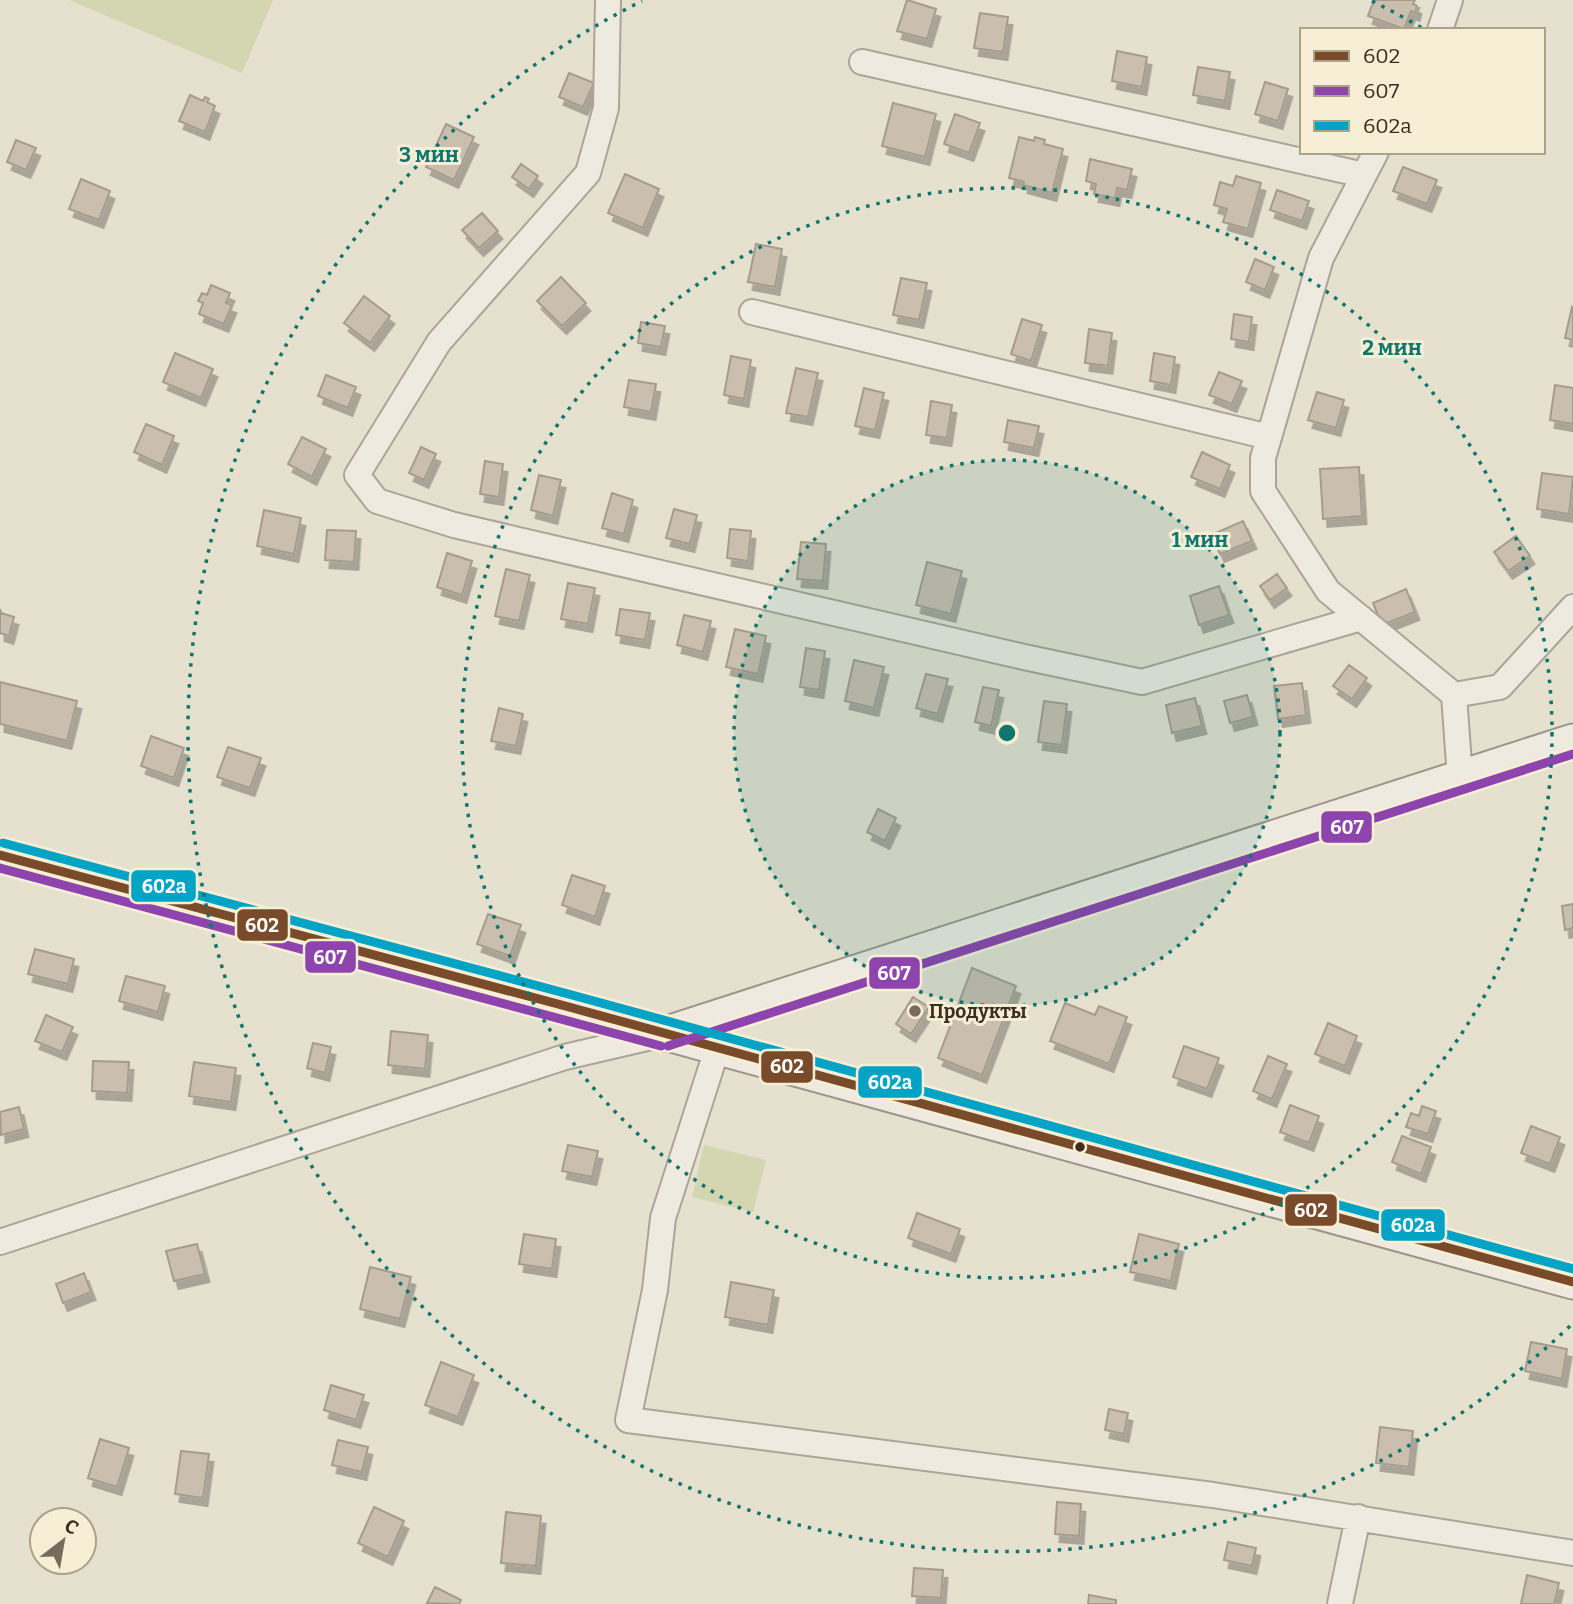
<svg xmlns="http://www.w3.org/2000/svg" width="1573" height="1604" font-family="Bitter,serif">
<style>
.green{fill:#d4d6b1}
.building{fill:#cabeaf;stroke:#a69c8e;stroke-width:2;filter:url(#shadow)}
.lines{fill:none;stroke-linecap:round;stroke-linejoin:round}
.street-casing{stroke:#aba597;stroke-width:28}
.secondary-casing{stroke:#9b9488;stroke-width:37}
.street{stroke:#eeeae0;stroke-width:24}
.secondary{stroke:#eeeae0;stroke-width:33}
.bus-1-casing{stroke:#f7efd5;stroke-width:14}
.bus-2-casing{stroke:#f7efd5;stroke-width:14}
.bus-3-casing{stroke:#f7efd5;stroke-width:14}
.bus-1{stroke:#7a4b2a;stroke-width:9}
.bus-2{stroke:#8e44ad;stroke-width:9}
.bus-3{stroke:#03a3c5;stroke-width:9}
.ring{fill:none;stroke:#0f766e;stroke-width:3.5;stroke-dasharray:3.5 7}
.poi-dot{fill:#776c5c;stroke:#f7efd5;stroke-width:2.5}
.bus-dot{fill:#3b2e1e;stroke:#f7efd5;stroke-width:2.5}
.labels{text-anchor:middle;stroke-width:6;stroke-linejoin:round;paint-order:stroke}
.poi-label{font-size:19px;font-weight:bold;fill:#3b2e1e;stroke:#f7efd5;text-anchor:start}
.centre{fill:#0f766e;stroke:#f7efd5;stroke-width:3.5}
.ring-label{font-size:21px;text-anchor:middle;font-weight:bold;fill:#0f766e;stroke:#f7efd5;stroke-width:6;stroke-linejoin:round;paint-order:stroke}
.line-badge{stroke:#f7efd5;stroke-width:2.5}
.badge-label{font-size:19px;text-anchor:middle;font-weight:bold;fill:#fff}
</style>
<defs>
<filter id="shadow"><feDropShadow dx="4.5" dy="8" stdDeviation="0" flood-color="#0004"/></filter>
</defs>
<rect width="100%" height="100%" fill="#e6e0cf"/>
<path class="green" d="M69 0H273L242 73Z
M704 1145 766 1160 753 1212 692 1197Z"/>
<path class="building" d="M907 0 936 9 927 39 897 31Z
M1374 0H1415L1413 4 1417 6 1415 13 1411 11 1404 29 1368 16Z
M980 13 1008 17 1003 52 974 48Z
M1117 51 1147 57 1142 87 1112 81Z
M1198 67 1230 72 1225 101 1193 95Z
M569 73 594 83 583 107 559 97Z
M1265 82 1288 89 1278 121 1255 114Z
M190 95 203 101 205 97 209 99 207 102 215 106 205 132 179 121Z
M893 103 936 114 925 157 882 146Z
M955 114 980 123 969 153 944 144Z
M446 124 474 137 454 180 426 167Z
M1019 137 1034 141 1035 137 1045 140 1044 144 1063 149 1052 193 1023 185 1024 182 1009 178Z
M16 140 36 148 26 170 7 162Z
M1090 159 1132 169 1127 190 1117 188 1115 198 1094 194 1096 184 1086 181Z
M521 164 538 176 529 189 512 177Z
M1403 167 1437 180 1427 204 1393 191Z
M625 174 659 189 643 228 608 213Z
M1236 176 1261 183 1248 229 1223 222 1227 209 1214 205 1220 182 1233 186Z
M81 179 110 191 99 220 69 209Z
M1277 190 1309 201 1302 221 1270 210Z
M482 213 498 231 479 248 462 230Z
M756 244 782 249 775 287 748 282Z
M1255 259 1274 267 1265 290 1246 282Z
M561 277 586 303 562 326 537 301Z
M901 278 927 283 919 320 893 315Z
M211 285 230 293 226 303 232 305 224 324 199 314 203 303 198 301 202 293 207 295Z
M364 296 390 316 370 343 344 323Z
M1572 307 1573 308V340L1565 338Z
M1234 314 1252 317 1249 342 1231 339Z
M1022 319 1042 325 1031 361 1011 354Z
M641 322 665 326 661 347 638 343Z
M1089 329 1112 333 1108 366 1085 363Z
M175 353 213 369 201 398 163 382Z
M1154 353 1175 357 1171 385 1150 381Z
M731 356 751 360 744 399 724 395Z
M796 368 818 373 808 417 786 413Z
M1219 372 1242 381 1232 404 1209 395Z
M326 375 356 387 348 408 318 396Z
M629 380 656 384 651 412 624 407Z
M1555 385 1573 388V424L1550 420Z
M864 388 884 393 875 430 855 426Z
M1317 392 1344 400 1336 428 1308 420Z
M931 401 952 405 947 438 926 435Z
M1008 420 1039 426 1034 448 1004 442Z
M146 424 174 436 162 465 134 452Z
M302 437 326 449 312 477 288 464Z
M421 447 436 454 424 480 409 473Z
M1202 452 1230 465 1220 489 1191 477Z
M485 461 503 464 499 497 480 494Z
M1359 467 1362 516 1323 519 1320 469Z
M1542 473 1573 477 1569 514 1537 509Z
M539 475 561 480 553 516 531 510Z
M612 493 633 500 624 534 602 528Z
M674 509 697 515 690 544 666 538Z
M264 510 301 518 294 554 257 546Z
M1243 521 1252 541 1220 554 1211 535Z
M730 529 751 531 748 561 727 558Z
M327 530 356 531 354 562 325 560Z
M1516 536 1530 556 1508 571 1494 552Z
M801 542 826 544 823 581 797 579Z
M447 553 472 561 462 595 437 587Z
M927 562 962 571 951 614 916 605Z
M506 569 530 575 519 621 495 616Z
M1277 574 1287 588 1270 600 1260 586Z
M568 583 595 588 588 624 561 619Z
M1219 586 1229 615 1199 625 1190 596Z
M1406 589 1415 612 1382 625 1373 603Z
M0 609 1 613 14 617 9 636 0 633Z
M620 609 650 613 645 640 616 635Z
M684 615 711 621 703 652 677 645Z
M735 629 766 636 758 674 726 667Z
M806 648 825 651 819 690 800 687Z
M854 660 884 667 874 708 845 701Z
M1349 665 1367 678 1352 699 1333 686Z
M926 674 948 679 938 714 916 708Z
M0 682 77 701 67 741 0 724Z
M1302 683 1306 715 1278 719 1274 686Z
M983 687 999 690 991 726 975 722Z
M1247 695 1253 717 1230 723 1224 701Z
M1195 698 1202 726 1172 733 1166 705Z
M1044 701 1067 704 1062 745 1038 742Z
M499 708 523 714 516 746 491 741Z
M151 736 184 748 174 778 141 766Z
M228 747 261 758 250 788 217 777Z
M878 809 896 818 885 841 867 832Z
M572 875 605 886 595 917 562 905Z
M1573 904V928L1565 930 1562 906Z
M488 914 521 925 510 956 477 944Z
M35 949 74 959 68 984 28 974Z
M972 968 1016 986 982 1075 938 1058Z
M126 976 165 986 158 1012 119 1001Z
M913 997 929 1007 911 1034 896 1024Z
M1065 1003 1095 1015 1099 1006 1127 1017 1109 1064 1050 1041Z
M46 1015 73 1027 62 1052 35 1041Z
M1328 1023 1357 1036 1345 1066 1315 1054Z
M391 1031 428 1035 425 1069 388 1065Z
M313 1043 331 1047 325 1073 307 1068Z
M1184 1046 1219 1058 1207 1089 1173 1077Z
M1268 1056 1287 1064 1272 1099 1253 1091Z
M93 1061 129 1062 127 1093 92 1091Z
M194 1062 236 1068 231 1102 189 1096Z
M1290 1105 1319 1116 1309 1143 1280 1132Z
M1422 1106 1436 1111 1428 1134 1406 1127 1411 1113 1419 1116Z
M19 1107 24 1129 1 1135 0 1112Z
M1531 1126 1560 1137 1550 1164 1521 1153Z
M1402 1136 1431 1147 1421 1174 1392 1162Z
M568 1145 598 1151 592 1177 562 1171Z
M917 1213 960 1229 951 1254 908 1238Z
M524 1234 556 1239 552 1269 519 1264Z
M1139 1234 1179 1244 1171 1281 1130 1272Z
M197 1244 205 1274 174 1281 166 1251Z
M370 1267 411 1277 400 1319 360 1309Z
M84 1273 91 1292 63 1303 56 1284Z
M731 1282 774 1290 768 1325 725 1317Z
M1531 1342 1567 1349 1562 1379 1525 1371Z
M441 1362 474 1375 458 1417 425 1405Z
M331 1385 364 1395 356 1420 324 1410Z
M1109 1409 1128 1413 1124 1434 1105 1430Z
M1380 1427 1413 1431 1409 1467 1376 1463Z
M100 1439 129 1448 117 1487 88 1478Z
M338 1440 368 1447 362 1472 332 1465Z
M181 1451 209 1454 203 1498 175 1494Z
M1057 1502 1081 1504 1079 1536 1055 1534Z
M374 1507 404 1521 388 1557 358 1543Z
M506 1512 541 1516 536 1566 501 1563Z
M1228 1542 1256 1548 1252 1566 1224 1560Z
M914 1568 943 1570 941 1598 912 1596Z
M1527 1575 1559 1583 1554 1604H1521Z
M435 1587 461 1600 459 1604 427 1603Z
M1089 1595 1116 1600V1604H1088Z"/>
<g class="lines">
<defs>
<path id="street" d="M608 0 606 108 588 173 439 342 357 475 377 501 454 525 1024 657 1142 682 1361 618
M1440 30 1450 0
M862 62 1364 175
M1376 152 1321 258 1263 458V491L1328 591 1454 695 1460 778
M752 312 1269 437
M1454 695 1500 687 1573 607
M717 1049 663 1218 655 1290 628 1420 1213 1495 1573 1553
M0 1242 565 1057 664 1034
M1340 1604 1358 1517"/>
<path id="secondary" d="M0 855 569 1007 1573 1282
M664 1034 1573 741"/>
</defs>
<use href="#street" class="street-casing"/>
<use href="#secondary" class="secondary-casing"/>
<use href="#street" class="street"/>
<use href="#secondary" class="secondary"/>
<defs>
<path id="bus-1" d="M0 855 569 1007 1573 1282"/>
<path id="bus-2" d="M0 868 661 1046
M668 1046 1573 754"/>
<path id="bus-3" d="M3 843 572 995 1573 1269"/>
</defs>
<use href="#bus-1" class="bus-1-casing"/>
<use href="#bus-2" class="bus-2-casing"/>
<use href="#bus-3" class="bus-3-casing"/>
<use href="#bus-1" class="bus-1"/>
<use href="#bus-2" class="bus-2"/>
<use href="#bus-3" class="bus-3"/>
</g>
<circle cx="1007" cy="733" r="273" fill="#0f766e" fill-opacity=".12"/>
<g class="ring">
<circle cx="1007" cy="733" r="273"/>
<circle cx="1007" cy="733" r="545"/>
<path d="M1570 1326A818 818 0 1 1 642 1M1372 1A818 818 0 0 1 1422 28"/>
</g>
<circle class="poi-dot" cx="915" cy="1011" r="7"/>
<circle class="bus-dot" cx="1080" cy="1147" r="6"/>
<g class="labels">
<g class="poi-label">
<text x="929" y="1018">Продукты</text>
</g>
</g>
<circle cx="1007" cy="733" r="10" class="centre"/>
<g class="ring-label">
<text x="429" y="162">3 мин</text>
<text x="1392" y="355">2 мин</text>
<text x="1200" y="547">1 мин</text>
</g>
<g class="line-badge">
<rect x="1320" y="810" width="53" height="34" rx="7" fill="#8e44ad"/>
<rect x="130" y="869" width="67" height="34" rx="7" fill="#03a3c5"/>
<rect x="236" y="908" width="53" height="34" rx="7" fill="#7a4b2a"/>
<rect x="304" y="940" width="53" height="34" rx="7" fill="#8e44ad"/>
<rect x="868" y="956" width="53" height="34" rx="7" fill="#8e44ad"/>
<rect x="760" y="1050" width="54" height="34" rx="7" fill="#7a4b2a"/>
<rect x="857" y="1065" width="66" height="34" rx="7" fill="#03a3c5"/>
<rect x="1284" y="1193" width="54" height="34" rx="7" fill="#7a4b2a"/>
<rect x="1380" y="1208" width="66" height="34" rx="7" fill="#03a3c5"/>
</g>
<g class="badge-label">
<text x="1347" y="834">607</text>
<text x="164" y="893">602а</text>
<text x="262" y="932">602</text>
<text x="330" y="964">607</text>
<text x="894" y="980">607</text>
<text x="787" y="1073">602</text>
<text x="890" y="1089">602а</text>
<text x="1311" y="1217">602</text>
<text x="1413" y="1232">602а</text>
</g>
<rect x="1300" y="28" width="245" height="126" fill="#f7efd5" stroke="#aca28c" stroke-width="2"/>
<rect x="1314" y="51" width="35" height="10" fill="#7a4b2a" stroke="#aca28c" stroke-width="2"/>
<text x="1363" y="63" font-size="21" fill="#3b2e1e">602</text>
<rect x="1314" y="86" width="35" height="10" fill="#8e44ad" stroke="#aca28c" stroke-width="2"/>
<text x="1363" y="98" font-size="21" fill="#3b2e1e">607</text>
<rect x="1314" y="121" width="35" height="10" fill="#03a3c5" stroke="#aca28c" stroke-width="2"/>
<text x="1363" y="133" font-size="21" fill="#3b2e1e">602а</text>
<g transform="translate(63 1541) rotate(31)"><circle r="33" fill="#f7efd5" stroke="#aca28c" stroke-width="2"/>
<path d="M0-5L12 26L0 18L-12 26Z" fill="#776c5c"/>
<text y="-10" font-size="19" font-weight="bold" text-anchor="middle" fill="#3b2e1e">С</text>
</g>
</svg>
